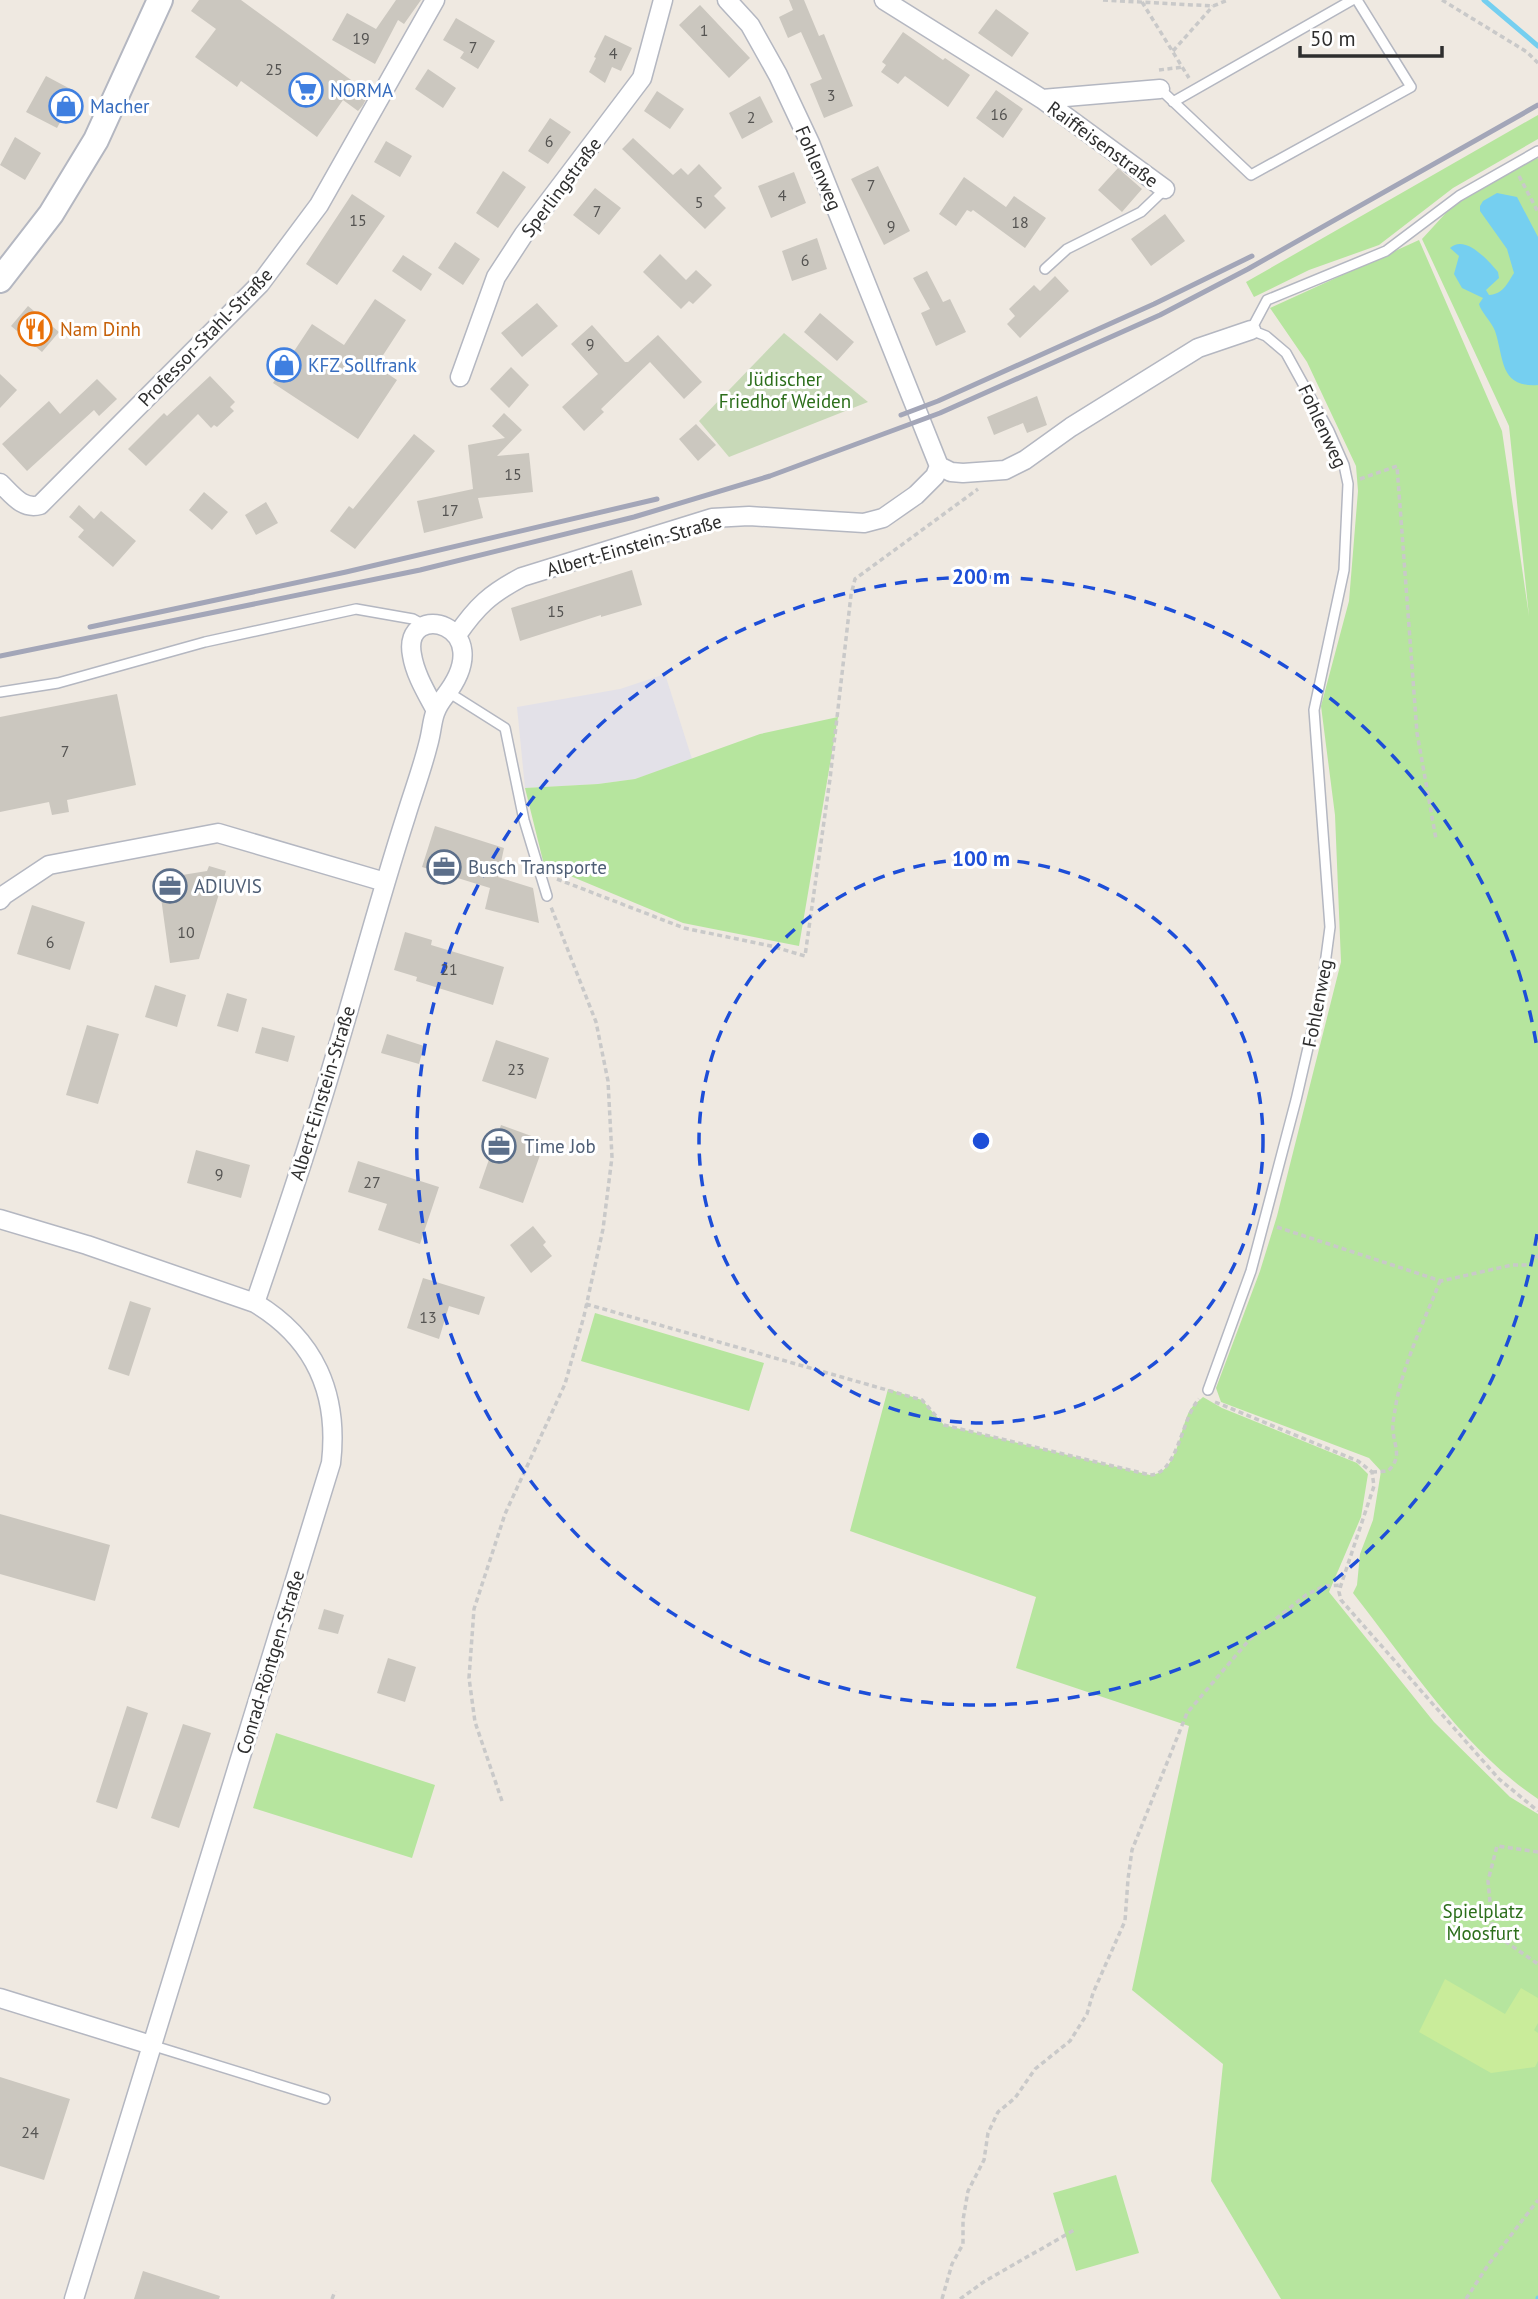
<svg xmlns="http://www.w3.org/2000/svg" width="1538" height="2299" font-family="'PT Sans',sans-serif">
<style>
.industrial{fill:#e3e1e8}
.green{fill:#b6e59e}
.cemetery{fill:#c8d9b8}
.pitch{fill:#c9ec9a}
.water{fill:#75cff0}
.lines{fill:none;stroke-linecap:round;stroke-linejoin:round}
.stream{stroke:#75cff0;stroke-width:5}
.building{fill:#cbc7bf}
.service-casing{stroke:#b4b7c1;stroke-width:12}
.minor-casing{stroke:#b4b7c1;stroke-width:21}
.secondary-casing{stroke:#b4b7c1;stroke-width:28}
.path{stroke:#c9c9c9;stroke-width:3.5;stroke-dasharray:5 3.5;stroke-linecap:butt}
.service{stroke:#fff;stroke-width:9}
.minor{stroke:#fff;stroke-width:18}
.secondary{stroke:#fff;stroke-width:24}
.rail{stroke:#a3a6b8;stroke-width:5}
.ring{fill:none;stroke:#1d4ed8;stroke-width:3.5;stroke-dasharray:12 9}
.labels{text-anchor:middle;stroke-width:6;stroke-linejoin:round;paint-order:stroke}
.number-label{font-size:16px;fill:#555452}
.shop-label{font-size:19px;fill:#366cbe;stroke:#fff;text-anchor:start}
.street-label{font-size:19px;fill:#2e2e2e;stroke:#fff}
.food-label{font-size:19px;fill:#c56008;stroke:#fff;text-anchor:start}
.park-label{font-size:19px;fill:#2c6e1b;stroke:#fff}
.service-label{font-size:19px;fill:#4e5e75;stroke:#fff;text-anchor:start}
.centre{fill:#1d4ed8;stroke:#fff;stroke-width:3.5}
.ring-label{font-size:21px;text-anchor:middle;font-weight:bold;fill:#1d4ed8;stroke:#fff;stroke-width:6;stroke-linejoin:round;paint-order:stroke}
</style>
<rect width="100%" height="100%" fill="#efe9e1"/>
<path class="industrial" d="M665 674 692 759 635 779 598 784 525 788 517 707 620 689Z"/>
<path class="green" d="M1538 115V139L1453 188 1379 245 1309 270 1254 297 1246 282Z
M1538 158V1799C1462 1748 1409 1664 1353 1593L1357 1585 1360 1554 1373 1520 1381 1471 1369 1458 1221 1402 1216 1388 1260 1271 1277 1216 1341 962 1335 815 1321 706 1349 601 1358 491 1356 466 1307 362 1270 308 1419 240 1502 431 1529 616 1509 426 1422 239 1455 203 1489 181Z
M838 717 799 946 683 923 544 865 525 788 598 784 635 779 760 734Z
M595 1313 764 1363 749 1411 581 1361Z
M888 1389 922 1400 944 1425 1150 1475C1178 1474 1179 1429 1190 1410 1193 1405 1199 1401 1203 1397L1222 1408 1357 1463 1368 1474 1361 1517 1329 1592 1434 1722 1510 1797 1538 1814V2299H1281L1211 2181 1223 2064 1132 1990 1189 1726 1016 1668 1036 1597 850 1531Z
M276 1733 435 1785 412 1858 253 1808Z
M1116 2175 1139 2253 1076 2271 1053 2193Z"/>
<path class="cemetery" d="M784 333 868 402 729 457 699 421Z"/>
<path class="pitch" d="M1445 1979 1505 2014 1521 1988 1538 1998V2023L1534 2030 1538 2033V2061L1535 2067 1491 2073 1419 2032Z"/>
<path class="water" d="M1497 193 1517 197 1538 237V385C1499 388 1504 357 1495 331 1492 323 1484 315 1480 307L1479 304 1483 298 1462 288 1454 274 1459 256 1450 248C1465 234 1488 260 1498 272L1499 278 1486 290 1489 295C1503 294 1507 284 1514 273L1507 249 1480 211V206L1483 201Z"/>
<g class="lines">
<path class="stream" d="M1484 0 1538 46
M1538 2299V2298"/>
</g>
<path class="building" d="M199 0H241L369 93 363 105 358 111 343 100 317 137 241 81 237 87 195 57 216 29 191 11Z
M396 0H421L404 24 398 20 375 64 332 40 347 13 376 29Z
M789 0H804L819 36 824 34 853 106 824 118 810 84 822 79 801 32 788 38 779 17 793 10Z
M700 5 750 58 729 78 679 25Z
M996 9 1029 33 1012 57 978 33Z
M456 18 495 41 478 69 460 58 464 52 443 40Z
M903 32 943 60 945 58 970 75 948 107 905 76 898 84 881 72 886 65 882 62Z
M605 35 632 48 621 71 612 67 605 83 589 72 596 58 594 57Z
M428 69 456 88 443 108 415 89Z
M46 76 76 92 57 128 26 112Z
M996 90 1023 109 1003 138 976 118Z
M657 91 684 109 670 129 644 111Z
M760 96 773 122 742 139 729 113Z
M550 118 571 132 548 164 528 151Z
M15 137 41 153 25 180 0 165Z
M633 138 673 175 681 168 688 175 699 164 722 188 714 196 726 208 705 229 622 149Z
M386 141 412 156 400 177 374 162Z
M878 166 910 231 884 245 851 179Z
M1118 168 1142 189 1122 212 1098 190Z
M503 171 526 187 498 228 476 213Z
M794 172 806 203 771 218 758 186Z
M964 177 1006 207 1014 196 1046 218 1025 248 973 210 971 212 967 210 956 226 939 214Z
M595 188 621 208 599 235 573 215Z
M352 194 385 216 337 285 306 264Z
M1165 214 1185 241 1151 266 1131 239Z
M817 238 827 269 792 281 782 251Z
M455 242 480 259 463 285 438 268Z
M660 254 686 280 696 270 712 285 693 304 689 301 681 309 643 272Z
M403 255 432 274 421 291 392 271Z
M927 271 943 302 950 299 966 332 936 346 921 313 930 309 913 278Z
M1055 276 1069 291 1020 338 1007 324 1015 316 1009 309 1034 285 1040 291Z
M375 299 406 320 376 366 397 380 358 439 273 383 312 324 344 345Z
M537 303 558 326 522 357 501 333Z
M28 306 59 332 42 352 11 326Z
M820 313 854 342 837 361 804 332Z
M592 325 625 362H628L658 335 702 382 684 399 650 362 601 409 604 412 584 431 562 407 598 374 571 344Z
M511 367 529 385 509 408 490 389Z
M0 374 17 390 0 408Z
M210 376 235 402 230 407 234 411 217 427 214 425 211 428 198 414 146 466 128 449 164 413 167 416Z
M97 379 117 399 99 416 94 410 27 471 2 444 49 401 60 414Z
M1037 396 1047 425 1027 433 1023 423 994 435 987 417Z
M504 413 522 430 497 456 529 453 533 492 478 498 483 518 424 533 417 501 473 489 468 445 505 438 492 426Z
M696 424 716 445 698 461 679 439Z
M414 434 435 451 355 549 330 531 349 506 353 509Z
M204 492 228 512 212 530 189 510Z
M266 502 278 523 256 535 245 515Z
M79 505 94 519 101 511 136 541 113 567 78 537 84 530 69 517Z
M632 570 642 605 601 617V615L520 641 511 608Z
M117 694 136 785 67 800 69 812 52 815 49 802 0 812V717Z
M435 826 504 848 498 877 533 888 539 923 485 909 490 888 422 867Z
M209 866 226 871 199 959 170 963 158 876 176 874V876L207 871Z
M32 905 85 922 70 970 17 954Z
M405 932 432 940 431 945 504 967 493 1005 416 981 417 977 394 970Z
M155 985 186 995 177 1027 145 1017Z
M227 993 247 999 238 1032 217 1026Z
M87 1025 119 1034 98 1104 66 1095Z
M262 1027 295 1036 288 1062 255 1053Z
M387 1034 424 1046 419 1064 381 1053Z
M496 1040 549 1058 536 1099 482 1081Z
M501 1125 545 1141 523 1203 479 1188Z
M196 1150 250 1165 241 1198 187 1183Z
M358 1161 439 1187 420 1244 378 1230 387 1204 348 1192Z
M533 1226 546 1242 543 1245 552 1256 531 1273 510 1245Z
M423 1278 485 1297 479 1315 449 1306 439 1339 407 1328Z
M130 1301 151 1308 129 1376 108 1369Z
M0 1514 110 1545 95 1601 0 1574Z
M324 1609 344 1615 338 1634 318 1629Z
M388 1658 416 1667 405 1702 377 1693Z
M127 1706 148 1713 117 1809 96 1802Z
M183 1724 211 1733 179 1828 151 1818Z
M0 2077 70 2099 44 2180 0 2166Z
M143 2271 220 2296 219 2299H134Z"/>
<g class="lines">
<defs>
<path id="service" d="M1160 89 1251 175 1411 87 1357 0
M1173 102 1352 0
M1045 269 1067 249 1141 212 1165 189
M0 692 58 683 205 642 356 609 413 619 424 625
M448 692 505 728 524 820 547 896
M1208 1390 1251 1271 1296 1100 1322 987 1330 927 1314 710 1344 570 1348 484 1344 465 1329 431 1286 353 1266 336 1251 330 1267 300 1386 251 1459 196 1538 151
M151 2045 325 2099"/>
<path id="minor" d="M727 0 750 25 778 75 810 143 939 466 951 472 963 473 1005 470 1025 460 1071 427 1198 348 1251 330
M884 0 1042 99 1160 89
M1042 99 1165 189
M460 377 496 277 524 234 642 78 663 0
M0 483C12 494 22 510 40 505L260 284 319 205 435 0
M457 635C477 606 490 594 522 577L712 518 749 516 864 523 883 518 916 495 935 476 939 466
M0 900 4 895 49 865 218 833 385 882
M0 1219 87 1245 255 1303C315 1339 339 1394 331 1463L74 2299
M255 1303C277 1238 300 1172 320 1106 350 1010 375 912 406 816 413 793 422 769 428 745 434 724 430 715 445 696 502 623 401 599 412 655 415 674 426 692 435 709
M0 1998 151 2045"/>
<path id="secondary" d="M0 280 51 214 96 140 160 0"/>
</defs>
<use href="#service" class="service-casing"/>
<use href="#minor" class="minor-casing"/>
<use href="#secondary" class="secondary-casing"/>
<path class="path" d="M1103 0 1213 6 1228 0
M1442 0 1527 52 1538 63
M1142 2 1189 78
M1173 51 1213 6
M1159 70 1183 67
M1519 176 1538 212
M1360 479 1397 466 1417 733 1436 839
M557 879 684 928 771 946 805 956 830 779 851 595 855 579 978 489
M1277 1227 1441 1281 1512 1265H1530L1538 1255
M586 1304 922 1400 944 1425 1150 1475C1178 1474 1181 1419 1199 1399
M1215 1402 1358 1461 1372 1472 1374 1486 1341 1585 1339 1592 1341 1600 1499 1779 1538 1811
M1372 1472 1388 1471C1402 1457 1395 1449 1393 1431 1392 1425 1394 1416 1395 1410 1402 1365 1424 1322 1440 1281
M502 1801 475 1722 469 1678 474 1609 505 1514 565 1384 584 1316 603 1229 612 1157 608 1081 596 1022 551 907
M1538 1852 1497 1846 1488 1881 1493 1933 1538 1964
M332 2299 335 2291
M942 2299 952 2264 963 2244V2220L968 2191 984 2160 988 2133 998 2112 1015 2098 1035 2069 1070 2041 1087 2014 1093 1993 1125 1921 1128 1879 1132 1850 1187 1713 1249 1640 1306 1595 1324 1586 1341 1585
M960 2299 985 2281 1076 2229
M1466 2299 1488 2265 1538 2200"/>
<use href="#service" class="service"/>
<use href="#minor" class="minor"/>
<use href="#secondary" class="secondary"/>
<path class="rail" d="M901 415 938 401 1154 304 1252 256
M90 627 346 572 657 499
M0 656 420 570 634 517 770 476 940 413 1160 315 1248 269 1538 105"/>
</g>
<g class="ring">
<circle cx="981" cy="1141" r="282"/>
<path d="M1537 1234A564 564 0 1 1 1537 1048"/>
</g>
<defs>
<symbol id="supermarket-ring" viewBox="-11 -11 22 22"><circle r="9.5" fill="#fff" stroke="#3f7fe0" stroke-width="1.5"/><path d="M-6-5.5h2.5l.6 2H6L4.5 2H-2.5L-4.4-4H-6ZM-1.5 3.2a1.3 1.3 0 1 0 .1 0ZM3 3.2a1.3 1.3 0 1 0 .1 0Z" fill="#3f7fe0"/></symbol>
<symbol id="shop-ring" viewBox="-11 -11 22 22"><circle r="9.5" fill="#fff" stroke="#3f7fe0" stroke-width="1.5"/><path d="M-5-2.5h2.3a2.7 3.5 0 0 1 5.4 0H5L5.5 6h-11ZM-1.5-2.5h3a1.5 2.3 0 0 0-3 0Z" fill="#3f7fe0"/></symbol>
<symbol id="restaurant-ring" viewBox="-11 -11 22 22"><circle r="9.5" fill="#fff" stroke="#e8710a" stroke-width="1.5"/><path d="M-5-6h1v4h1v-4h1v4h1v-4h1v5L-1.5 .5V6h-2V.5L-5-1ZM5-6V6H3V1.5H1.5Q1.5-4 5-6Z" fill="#e8710a"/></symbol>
<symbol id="office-ring" viewBox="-11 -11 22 22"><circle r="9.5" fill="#fff" stroke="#5c6f8a" stroke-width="1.5"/><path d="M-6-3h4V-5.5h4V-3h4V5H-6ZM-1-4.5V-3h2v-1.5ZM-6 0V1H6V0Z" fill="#5c6f8a"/></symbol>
</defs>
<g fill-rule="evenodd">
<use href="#supermarket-ring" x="287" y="71" width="38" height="38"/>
<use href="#shop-ring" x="47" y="87" width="38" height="38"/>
<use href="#restaurant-ring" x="16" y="310" width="38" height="38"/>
<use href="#shop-ring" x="265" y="346" width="38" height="38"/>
<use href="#office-ring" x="425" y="848" width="38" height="38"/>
<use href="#office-ring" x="151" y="867" width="38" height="38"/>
<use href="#office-ring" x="480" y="1127" width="38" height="38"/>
</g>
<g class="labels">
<g class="number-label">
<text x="704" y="36">1</text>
<text x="361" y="44">19</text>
<text x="473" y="53">7</text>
<text x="613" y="59">4</text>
<text x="274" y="75">25</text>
<text x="831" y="101">3</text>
<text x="999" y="120">16</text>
<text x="751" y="123">2</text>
<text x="549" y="147">6</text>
<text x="871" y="191">7</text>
<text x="782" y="201">4</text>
<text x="699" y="208">5</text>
<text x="597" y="217">7</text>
<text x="358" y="226">15</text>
<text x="1020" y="228">18</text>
<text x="891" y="232">9</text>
<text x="805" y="266">6</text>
<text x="590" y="350">9</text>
<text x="513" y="480">15</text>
<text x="450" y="516">17</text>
<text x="556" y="617">15</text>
<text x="65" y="757">7</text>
<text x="186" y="938">10</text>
<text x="50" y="948">6</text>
<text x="449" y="975">21</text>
<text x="516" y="1075">23</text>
<text x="219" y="1180">9</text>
<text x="372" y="1188">27</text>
<text x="428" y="1323">13</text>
<text x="30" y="2138">24</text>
</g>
<g class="shop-label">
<text x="330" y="97">NORMA</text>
<text x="90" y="113">Macher</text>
<text x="308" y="372">KFZ Sollfrank</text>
</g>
<g class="street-label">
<text transform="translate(1103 144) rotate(36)" y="7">Raiffeisenstraße</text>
<text transform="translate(819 168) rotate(67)" y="7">Fohlenweg</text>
<text transform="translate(561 187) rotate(-53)" y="7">Sperlingstraße</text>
<text transform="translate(205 337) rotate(-46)" y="7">Professor-Stahl-Straße</text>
<text transform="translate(1323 426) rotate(65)" y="7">Fohlenweg</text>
<text transform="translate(634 545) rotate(-16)" y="7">Albert-Einstein-Straße</text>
<text transform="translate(1317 1003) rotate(-79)" y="7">Fohlenweg</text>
<text transform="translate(322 1093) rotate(-73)" y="7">Albert-Einstein-Straße</text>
<text transform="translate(270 1662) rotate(-73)" y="7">Conrad-Röntgen-Straße</text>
</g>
<g class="food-label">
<text x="60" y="336">Nam Dinh</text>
</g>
<g class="park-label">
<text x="785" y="386">Jüdischer<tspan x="785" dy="22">Friedhof Weiden</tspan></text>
<text x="1483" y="1918">Spielplatz<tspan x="1483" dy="22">Moosfurt</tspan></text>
</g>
<g class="service-label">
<text x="468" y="874">Busch Transporte</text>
<text x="194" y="893">ADIUVIS</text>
<text x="524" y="1153">Time Job</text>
</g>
</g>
<circle cx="981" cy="1141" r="10" class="centre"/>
<g class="ring-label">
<text x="981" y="584">200 m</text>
<text x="981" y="866">100 m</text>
</g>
<path d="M1300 46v10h142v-10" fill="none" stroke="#2e2e2e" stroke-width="3.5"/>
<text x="1310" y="46" font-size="21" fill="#2e2e2e" stroke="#ffffff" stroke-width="5" paint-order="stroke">50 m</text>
</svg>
